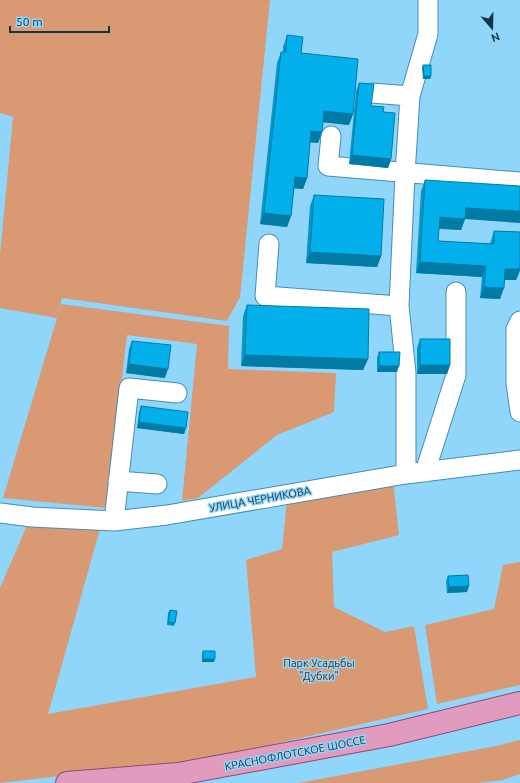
<svg xmlns="http://www.w3.org/2000/svg" width="520" height="783" font-family="Ubuntu,sans-serif">
<style>
.green{fill:#d99973}
.lines{fill:none;stroke-linecap:round;stroke-linejoin:round}
.minor-casing{stroke:#488daf;stroke-width:21}
.major-casing{stroke:#8c4b76;stroke-width:24}
.minor{stroke:#fff;stroke-width:19}
.major{stroke:#e09bbe;stroke-width:22}
.wall{fill:#0397ca}
.shaded-wall{fill:#027ba4}
.building{fill:#03b0eb;stroke:#027ba4}
.labels{text-anchor:middle;stroke-width:3;stroke-linejoin:round;paint-order:stroke}
.street-label{font-size:11px;fill:#173442;stroke:#90d6fa}
.park-label{font-size:11px;fill:#572f16;stroke:#90d6fa}
</style>
<rect width="100%" height="100%" fill="#90d6fa"/>
<path class="green" d="M0 0H270L240 297 227 321 62 298 57 317 61 304 229 326 228 369 336 373 334 412 277 435 198 498 182 501 197 344 127 335 107 508 3 498 57 318 0 308V255L13 117 0 113Z
M393 481 399 535 332 552 334 607 385 632 414 626 428 709 208 759 0 783V588L31 516 100 529 48 714 256 677 246 560 282 549 287 501Z
M520 562V685L437 704 425 625 494 609 503 565Z
M520 740V774L503 780 478 783H299L496 746Z"/>
<g class="lines">
<defs>
<path id="minor" d="M372 93 410 96
M331 136 328 166 520 182
M269 244 265 296 399 306
M520 321 516 329V383L520 412
M425 472 456 375V292
M406 474V373L399 306 405 174 410 96 428 34V0
M118 481 157 484
M0 513 32 517 114 521 167 515 406 474 520 460
M114 521 129 388 177 393"/>
<path id="major" d="M67 783 178 774 389 735 520 703"/>
</defs>
<use href="#minor" class="minor-casing"/>
<use href="#major" class="major-casing"/>
<use href="#minor" class="minor"/>
<use href="#major" class="major"/>
</g>
<path class="wall" d="M287 35 301 53 353 114 349 125 323 122 322 132 318 143 310 142 307 178 303 189 294 188 291 216 287 227 260 224 277 63 281 52H283V47Z
M423 65 431 76 430 79H423L422 68Z
M359 83 371 106 383 112 391 159 388 168 349 164 356 91Z
M425 180 465 219 461 230 439 229 438 241 490 244 494 231 520 232V271L516 280H505L500 299 480 298 482 277 416 273 421 191Z
M314 195 381 256 377 267 306 263 310 206Z
M247 305 368 359 363 370 241 366 243 316Z
M420 339 450 365 447 374H417V348Z
M132 341 165 378 126 373 129 349Z
M379 352 397 372H377V358Z
M141 406 186 428 184 434 137 428 139 412Z
M448 576 467 592 447 593 446 581Z
M170 610 175 623 174 626 167 625 168 613Z
M203 651 214 662H202V654Z"/>
<path class="shaded-wall" d="M424 76H431L430 79H423Z
M324 111 353 114 349 125 320 122Z
M311 131 322 132 318 143 307 142Z
M352 155 391 159 388 168 349 164Z
M295 177 307 178 303 189 291 188Z
M466 208 520 211V223L465 219 461 230 436 228 440 217Z
M264 213 291 216 287 227 260 224Z
M310 252 381 256 377 267 306 263Z
M420 262 486 266 482 277 416 273Z
M505 269H520L516 280H501Z
M484 287 504 288 500 299 480 298Z
M245 355 368 359 363 370 241 366Z
M129 364 168 369 165 378 126 373Z
M420 365H450L447 374H417Z
M379 366H399L397 372H377Z
M139 422 186 428 184 434 137 428Z
M469 586 467 592 447 593 449 587Z
M203 659H215L214 662H202Z"/>
<path class="building" d="M287 35 303 37 301 53 358 59 353 114 324 111 322 132 311 131 307 178 295 177 291 216 264 213 281 52H286Z
M423 65H431V76H424Z
M359 83 374 84 371 106 384 107 383 112 395 113 391 159 352 155Z
M425 180 520 186V211L466 208 465 219 440 217 438 241 494 244V231L520 232V269H505L504 288 484 287 486 266 420 262Z
M314 195 384 199 381 256 310 252Z
M247 305 369 309 368 359 245 355Z
M420 339H450V365H420Z
M132 341 171 345 168 369 129 364Z
M379 352H400L399 366H379Z
M141 406 188 412 186 428 139 422Z
M468 575 469 586 449 587 448 576Z
M170 610 177 611 175 623 168 622Z
M203 651H215V659H203Z"/>
<g class="labels">
<g class="street-label">
<text transform="translate(260 499) rotate(-10)" y="4">УЛИЦА ЧЕРНИКОВА</text>
<text transform="translate(295 753) rotate(-11)" y="4">КРАСНОФЛОТСКОЕ ШОССЕ</text>
</g>
<g class="park-label">
<text x="319" y="667">Парк Усадьбы<tspan x="319" dy="13">"Дубки"</tspan></text>
</g>
</g>
<g transform="translate(492 28) rotate(160)" stroke="#90d6fa" stroke-width="3" paint-order="stroke">
<path d="M0-3L7 15L0 10L-7 15Z" fill="#173442"/>
<text y="-6" font-size="11" font-weight="bold" text-anchor="middle" fill="#173442">N</text>
</g>
<path d="M10 26v6h99v-6" fill="none" stroke="#173442" stroke-width="2"/>
<text x="16" y="26" font-size="12" fill="#173442" stroke="#90d6fa" stroke-width="3" paint-order="stroke">50 m</text>
</svg>
